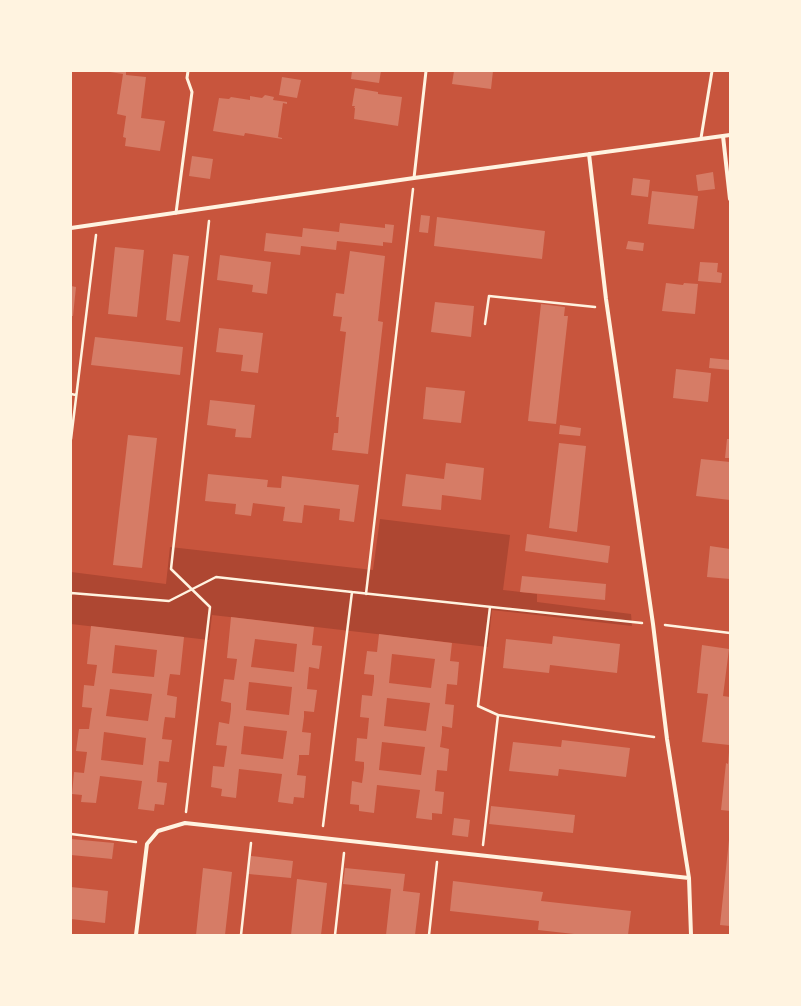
<svg xmlns="http://www.w3.org/2000/svg" width="801" height="1006" font-family="'Zilla Slab',serif">
<style>
.green{fill:#ae4732}
.building{fill:#d67c66;fill-rule:evenodd}
.lines{fill:none;stroke-linecap:round;stroke-linejoin:round}
.path{stroke:#fff3e0;stroke-width:2.5}
.service{stroke:#fff3e0;stroke-width:3}
.minor{stroke:#fff3e0;stroke-width:4}
</style>
<rect width="100%" height="100%" fill="#c8553d"/>
<path class="green" d="M380 519 510 535 503 590 537 594V602L631 614 632 626 492 610 488 647 212 615 209 640 71 624V572L166 584 170 547 373 570Z"/>
<path class="building" d="M110 71H126V75L146 77 141 118 165 121 160 151 125 146 126 138 123 137 126 116 117 114 123 74 110 72Z
M352 71H381L379 83 351 79Z
M454 71H493L491 89 452 84Z
M282 77 301 80 297 98 279 95Z
M355 88 378 92V94L402 97 398 126 354 119 355 108H354L355 106H352Z
M265 95 274 97 273 100 287 102V104L283 103 278 137 282 138V139L245 133 244 136 213 131 219 98 229 99 231 97 250 100V96L262 98Z
M192 156 213 159 210 179 189 176Z
M713 172 715 189 698 191 696 175Z
M633 178 650 180 648 197 631 195Z
M652 191 698 196 694 229 648 224Z
M421 215 430 216 428 233 419 232Z
M437 217 545 231 542 259 434 246Z
M340 223 385 228V224L394 225 392 243 383 242V246L337 241 336 250 301 246 300 255 264 251 266 233 302 237 303 228 339 232Z
M628 241 644 243 643 251 626 249Z
M115 247 144 250 137 317 108 314Z
M350 251 385 256 378 321 383 322 368 454 332 450 334 433H338L339 417H336L346 332 340 331 342 317 333 316 336 293 344 294Z
M173 254 189 256 180 322 166 320Z
M220 255 271 262 267 294 252 292 253 285 217 280Z
M700 262 718 263 717 272 722 273 721 283 698 281Z
M666 283 683 285 684 283 698 284 695 314 662 311Z
M71 286 76 287 73 316H71Z
M435 302 474 306 471 337 431 332Z
M541 304 565 307 564 316H568L556 424 528 421Z
M219 328 263 333 258 373 241 371 243 355 216 352Z
M95 337 183 347 180 375 91 365Z
M710 358 730 360V370L709 368Z
M676 369 711 373 708 402 673 398Z
M426 387 465 391 461 423 423 419Z
M210 400 255 405 251 438 235 437 236 429 207 425Z
M560 425 581 428 580 436 559 434Z
M128 435 157 438 142 568 113 565Z
M727 439H730V458H725Z
M559 443 586 446 577 532 549 528Z
M701 459 730 462V500L696 496Z
M446 463 484 468 481 500 442 495 441 510 402 506 406 474 444 479Z
M208 474 268 480 267 487 281 488 282 476 359 485 354 522 339 520 340 509 304 505 302 523 283 521 285 507 253 503 251 516 235 514 236 504 205 501Z
M527 534 610 546 608 563 525 551Z
M710 546 730 549V579L707 577Z
M522 576 606 584 605 600 520 592Z
M231 617 314 627 312 645 322 646 319 669 309 667 307 689 317 690 314 712 304 711V717L302 732 311 733 309 755H299V760L297 775 306 776 304 798 294 797 293 804 278 802 282 774 239 769 236 798 221 796 222 789 211 787 213 766 224 767 227 746 216 745 219 722 229 724 231 709V703L221 701 224 679 234 680 237 659 227 658ZM255 639 297 644 294 672 251 667ZM249 682 292 687 289 715 246 710ZM244 726 287 731 283 759 241 754Z
M91 626 184 637 180 675 170 674 169 679 167 695 177 697 175 718 165 717 164 723 162 739 172 740 169 762 159 761 157 782 167 783 164 805 155 804 154 811 138 809 142 781 100 776 96 803 81 802 82 795 72 794 74 772 84 773 87 752 76 751 79 729H89L91 714 92 708 82 707 84 685 94 686 97 665 87 664ZM115 645 157 650 154 677 112 673ZM110 689 152 694 148 721 106 716ZM104 732 146 738 143 765 101 760Z
M379 634 452 643 450 661 459 662 457 685 447 684 445 704 454 705 452 728 442 726V733L440 747 449 749 447 771 437 770 435 791 444 792 442 814 432 813V820L416 818 420 790 377 785 374 813 359 811V805L350 804 352 781 362 783 364 768V762L355 761 357 738 367 739 369 718 360 717 362 695 372 696 374 681V675L364 674 367 651 377 652ZM392 654 435 659 431 688 389 683ZM387 698 430 703 426 731 384 726ZM382 742 425 747 421 775 379 770Z
M553 636 620 644 617 673 550 665 549 673 503 668 506 639 552 644Z
M702 645 729 649 723 696 730 697V734L729 745 702 742 708 694 697 693Z
M562 740 630 748 626 777 559 769 558 776 509 771 513 742 561 747Z
M729 752H730V811L721 810 726 763 728 764Z
M491 806 575 815 573 833 489 824Z
M454 818 470 820 468 837 452 835Z
M71 839 114 843 112 859 71 855Z
M729 840H730V926L720 925Z
M251 856 293 861 291 878 249 874Z
M203 868 232 872 225 935H196Z
M345 868 405 874 403 891 395 890 420 893 415 935H386L391 889 343 884Z
M297 879 327 883 321 935H291Z
M453 881 543 892 541 901 631 911 628 935H583L538 930 539 921 450 911Z
M71 887 108 891 105 923 71 919Z"/>
<g class="lines">
<path class="path" d="M485 324 489 296 595 307
M71 394 76 395
M71 439 96 235
M71 594V593L169 601 216 577 352 592 642 623
M366 594 413 189
M490 607 478 706 498 715
M665 625 730 633
M186 812 210 607 171 569 209 221
M323 826 352 592
M71 834 136 842
M483 845 498 715 654 737
M241 935 251 843
M335 935 344 853
M429 935 437 862"/>
<path class="service" d="M701 138 712 71
M414 178 426 71
M176 213 192 92 187 78 188 71"/>
<path class="minor" d="M723 136 730 199
M589 154 606 299 653 624 667 739 689 878 691 935
M71 228 414 178 730 135
M136 935 147 844 158 831 185 823 689 878"/>
</g>
<rect width="801" height="1006" fill="none" stroke="#fff3e0" stroke-width="144"/>
</svg>
